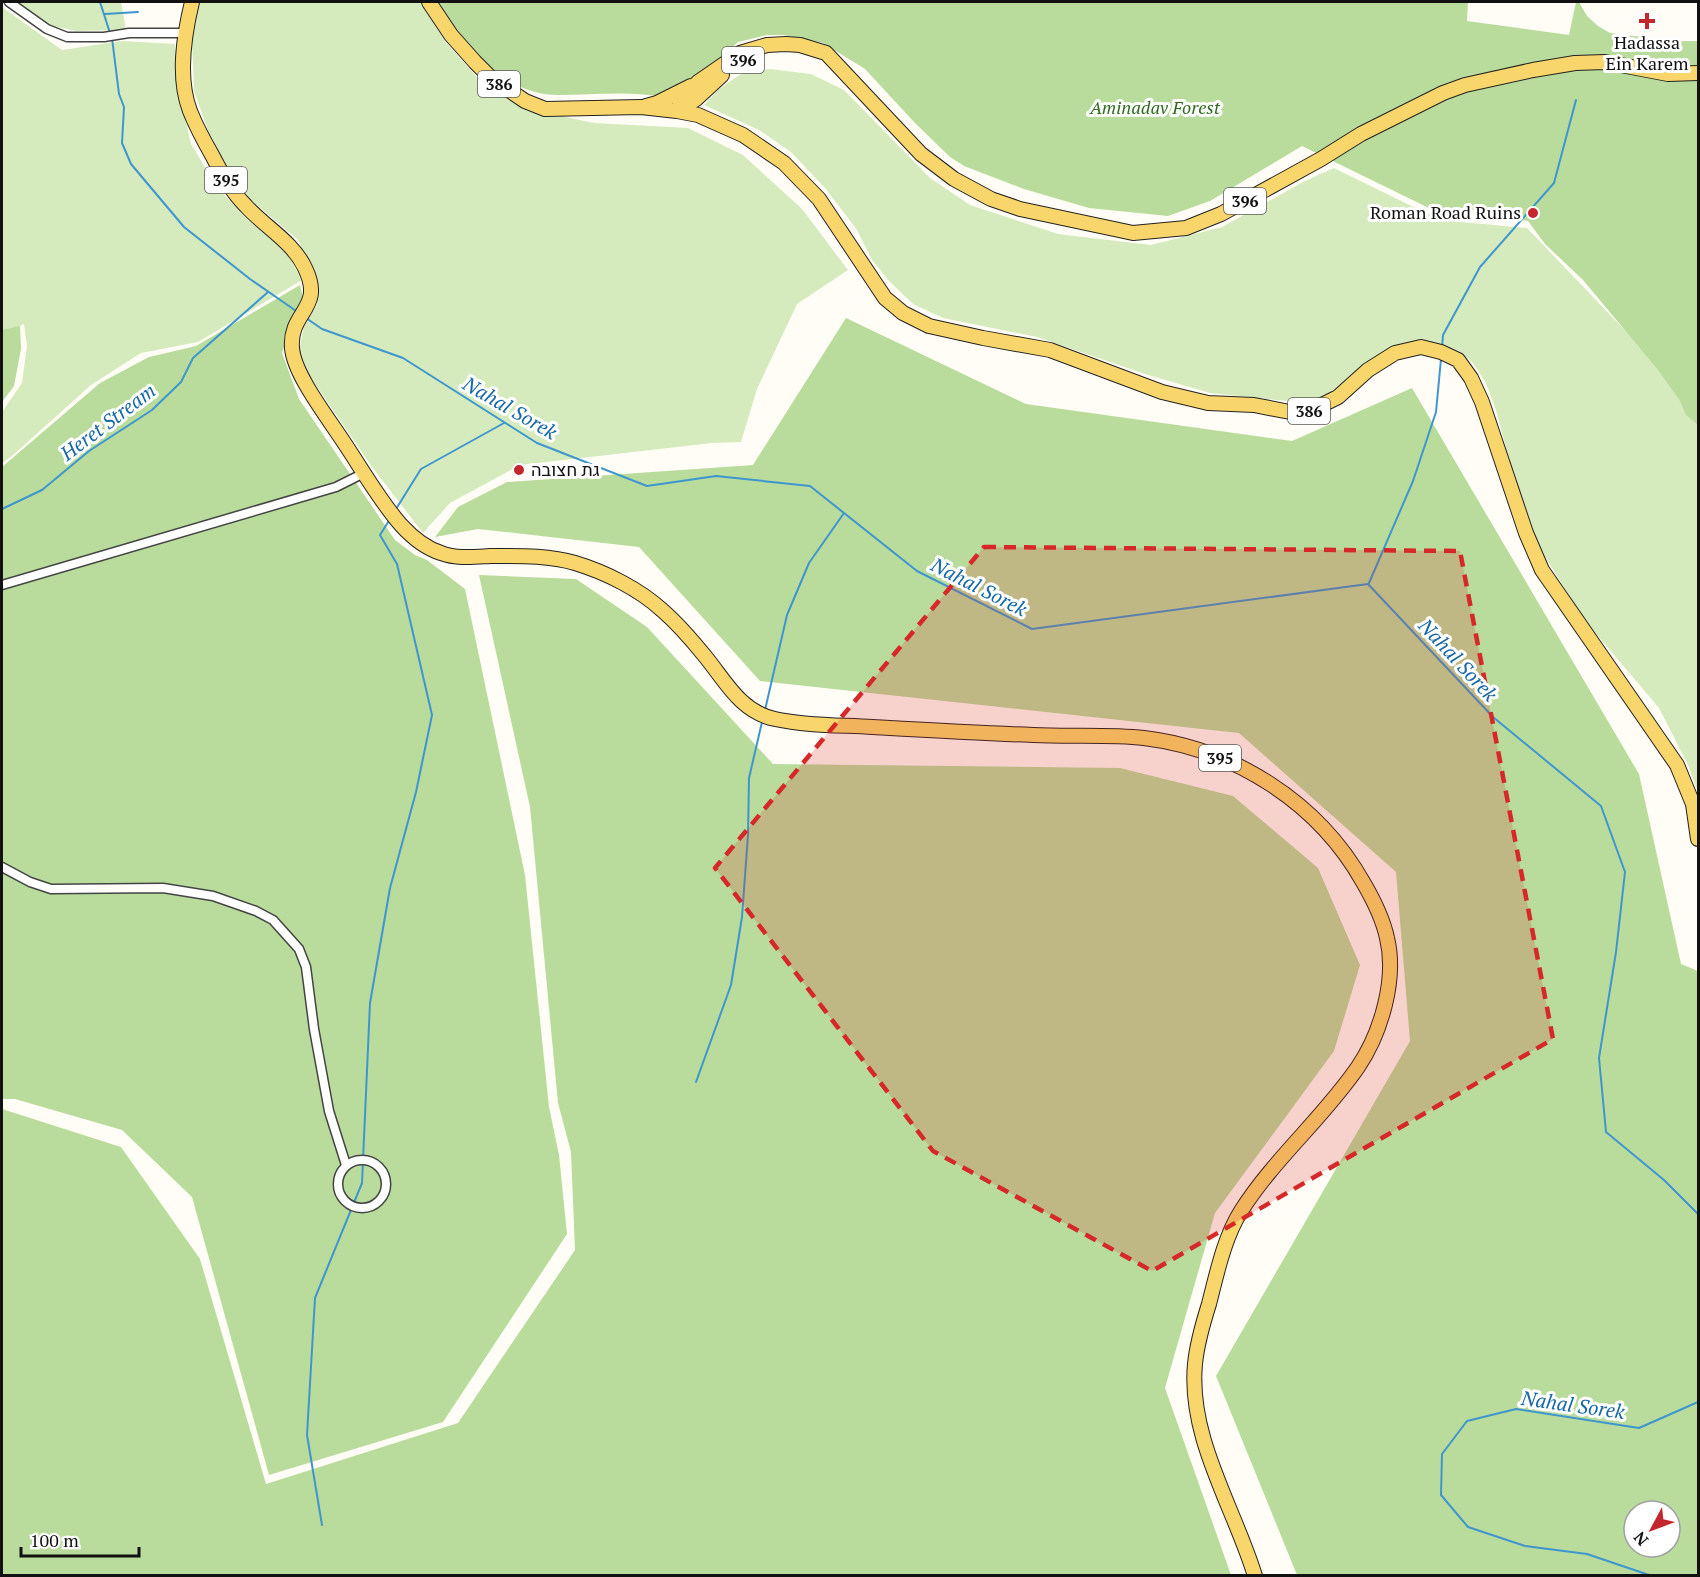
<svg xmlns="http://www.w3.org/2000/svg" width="1700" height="1577" font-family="'PT Serif',Heebo,serif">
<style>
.green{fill:#d5ebbd}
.forest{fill:#b9dc9c;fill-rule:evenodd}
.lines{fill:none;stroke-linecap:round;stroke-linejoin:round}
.stream{stroke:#3f96cf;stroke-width:2}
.street-casing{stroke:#444;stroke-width:11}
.primary-casing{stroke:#222;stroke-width:16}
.street{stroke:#fff;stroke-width:8}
.primary{stroke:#f9d66b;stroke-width:14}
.marked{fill:#d62828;fill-opacity:0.2;stroke:#d62828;stroke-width:4.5;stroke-dasharray:12 8;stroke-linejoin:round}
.poi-dot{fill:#c4262e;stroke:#fff;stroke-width:2}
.labels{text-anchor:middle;stroke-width:6;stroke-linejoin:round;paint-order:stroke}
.shield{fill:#fff;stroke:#585858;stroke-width:1.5}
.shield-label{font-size:16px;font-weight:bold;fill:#111}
.poi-label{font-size:18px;fill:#111;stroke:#fff}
.park-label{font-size:18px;font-style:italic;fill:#2f6b1f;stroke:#fff}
.water-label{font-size:20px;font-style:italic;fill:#1768a6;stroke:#fff}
</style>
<rect width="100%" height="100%" fill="#fffdf5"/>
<path class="green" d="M17 2H121L126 30 76 31 53 26Z
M200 2H420L444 40 483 84 533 110 594 123 688 128 743 155 802 209 848 270 797 304 757 389 741 442 712 443 520 465 450 503 423 533 372 467 311 378 299 351 304 327 317 304 314 273 298 240 238 189 212 142 194 91 192 37Z
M2 7 62 50 122 41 175 44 178 89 191 144 217 187 247 219 286 251 302 280 198 342 141 353 91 385 12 456 2 463V412L22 383 27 346 24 324 2 335Z
M770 69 811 74 844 90 930 178 970 205 1058 234 1151 245 1222 227 1305 181 1334 168 1440 220 1527 228 1640 346 1698 419V792L1688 765 1659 708 1586 622 1545 557 1521 504 1496 410 1486 383 1473 363 1458 351 1435 344 1395 349 1365 363 1339 388 1319 399 1287 401 1210 393 1145 374 1037 337 943 318 913 304 889 281 872 260 857 230 826 189 791 152 759 130 704 105 719 89 744 72Z"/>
<path class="forest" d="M436 2H1403C1425 4 1446 2 1468 2L1467 21 1569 35 1576 2H1579L1587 16 1598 26 1610 33 1675 41H1698V425L1686 415 1680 401 1659 371 1583 280 1545 244 1528 221 1457 207 1435 211 1302 146 1210 201 1168 216 1089 208 1024 189 964 166 950 157 915 123 865 69 823 43 784 35H767L738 42 709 69 693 77 667 98C631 90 595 95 558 95 502 95 464 43 436 2Z
M300 285 304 302 291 324 282 353 299 399 395 540 415 555 427 560 465 589 525 875 549 1107 559 1155 567 1234 443 1422 269 1475 192 1197 122 1130 15 1099H2V467L100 383 149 357 196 346Z
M846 318 1026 404 1292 441 1412 388 1639 774 1681 964 1698 971V1575H1297L1216 1376 1410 1041 1396 872 1239 733 760 681 639 547 478 529 435 537 458 507 507 482 753 465ZM1634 1511H1670V1547H1634Z
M20 326 21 349 14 386 2 402V330Z
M479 575 576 579 647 627 773 764 1120 768 1233 796 1318 868 1360 965 1334 1051 1215 1213 1165 1388 1231 1575H2V1109L121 1147 200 1259 266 1484 458 1423 575 1250 571 1152 558 1103 530 807Z"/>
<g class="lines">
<path class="stream" d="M100 2 110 33
M105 14 138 12
M112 38 119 94 124 107 122 143 131 164 184 227 250 279 299 313
M306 318 322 329 403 358 537 443 647 486 716 476 810 486 917 571 1032 629 1368 584 1493 717 1601 806 1625 872 1616 952 1599 1058 1606 1132 1664 1180 1698 1214
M1442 348 1443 335 1480 267 1554 183 1576 100
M2 509 42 490 89 451 152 410 181 382 193 358 268 292
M396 509 421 469 504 423
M1369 583 1413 481 1436 412 1441 359
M765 710 787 615 809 563 844 513
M696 1082 731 985 742 917 748 835 749 778 762 722
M322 1525 307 1435 315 1298 362 1183 370 1003 390 888 416 792 432 715 397 564 380 535 390 519
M1652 1576 1587 1554 1525 1546 1468 1527 1441 1495 1442 1454 1467 1421 1516 1409 1639 1428 1698 1402"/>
<defs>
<path id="street" d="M9 2 47 29 67 37H104L129 33H185
M2 585 336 487 364 473
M2 867 30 882 51 889 163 888 213 896 256 911 273 920 299 949 306 967 314 1029 329 1111 346 1165
M338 1184a24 24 0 1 1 48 0a24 24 0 1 1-48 0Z"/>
<path id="primary" d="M192 2C184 35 177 77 190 111 196 126 204 141 212 155 222 174 231 191 246 206 265 227 293 242 305 268 325 309 289 311 292 348 294 375 329 419 345 444 363 471 380 501 401 525 412 537 425 548 441 553 457 559 473 557 490 556 518 556 548 555 575 563 605 572 639 589 662 610 677 623 691 639 704 655 725 680 740 712 775 719 807 726 841 725 873 727 927 730 980 733 1033 735 1070 737 1108 734 1144 738 1234 749 1318 802 1363 882 1373 899 1383 919 1387 938 1397 979 1381 1033 1358 1067 1323 1118 1274 1159 1241 1211 1224 1238 1217 1273 1209 1304 1203 1323 1197 1343 1195 1364 1188 1438 1234 1507 1255 1576
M429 2 451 35 475 62 491 78 525 101 545 109 641 107 677 111 698 115 743 135 784 163 819 199 885 298 903 313 929 326 983 338 1050 350 1162 392 1208 403 1254 405 1290 412 1312 410 1338 397 1368 370 1395 353 1421 347 1441 352 1458 360 1471 378 1482 402 1526 533 1542 570 1677 765 1693 804 1698 839
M646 106 657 103 691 86
M679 110 696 99 722 75
M677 111 681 101 698 82 740 53 767 45 786 44 800 45 826 53 921 154 954 179 991 199 1020 209 1133 233 1186 228 1221 214 1321 159 1361 134 1443 93 1465 85 1533 70 1575 63 1605 62 1668 74 1698 73"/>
</defs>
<use href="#street" class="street-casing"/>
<use href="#primary" class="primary-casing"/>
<use href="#street" class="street"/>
<use href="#primary" class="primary"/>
</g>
<path class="marked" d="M984 547 1460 551 1553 1039 1152 1271 933 1151 715 868Z"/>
<g class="poi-dot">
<path d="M1644 12h6v6h6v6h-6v6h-6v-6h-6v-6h6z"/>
<circle cx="1533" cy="213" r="6"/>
<circle cx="519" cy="470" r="6"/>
</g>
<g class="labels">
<g class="shield">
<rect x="722" y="47" width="42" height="26" rx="4.5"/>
<rect x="478" y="71" width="42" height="26" rx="4.5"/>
<rect x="205" y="167" width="42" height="26" rx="4.5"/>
<rect x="1224" y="188" width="42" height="26" rx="4.5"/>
<rect x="1288" y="398" width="42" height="26" rx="4.5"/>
<rect x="1199" y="745" width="42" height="26" rx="4.5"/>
</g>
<g class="shield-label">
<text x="743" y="66">396</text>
<text x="499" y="90">386</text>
<text x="226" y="186">395</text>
<text x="1245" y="207">396</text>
<text x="1309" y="417">386</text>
<text x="1220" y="764">395</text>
</g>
<g class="poi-label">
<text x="1647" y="49">Hadassa<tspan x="1647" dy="21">Ein Karem</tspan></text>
<text x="1521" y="219" text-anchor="end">Roman Road Ruins</text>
<text x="531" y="476" text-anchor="start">גת חצובה</text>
</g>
<g class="park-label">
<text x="1155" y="114">Aminadav Forest</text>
</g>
<g class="water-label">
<text transform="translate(510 408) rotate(30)" y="7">Nahal Sorek</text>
<text transform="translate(108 422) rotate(-37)" y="7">Heret Stream</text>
<text transform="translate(979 587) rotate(27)" y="7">Nahal Sorek</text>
<text transform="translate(1458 660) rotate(47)" y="7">Nahal Sorek</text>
<text transform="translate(1573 1405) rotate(8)" y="7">Nahal Sorek</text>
</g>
</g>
<rect width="1700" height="1577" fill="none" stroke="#111111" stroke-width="6"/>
<g transform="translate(1652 1529) rotate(229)"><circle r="28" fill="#ffffff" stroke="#a0a0a0" stroke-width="1.5"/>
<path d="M0-4.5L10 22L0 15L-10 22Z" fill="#c4262e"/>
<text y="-9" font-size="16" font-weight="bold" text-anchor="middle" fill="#111111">N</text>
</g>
<path d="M21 1547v9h118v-9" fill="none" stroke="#111111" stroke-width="3"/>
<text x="30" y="1547" font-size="18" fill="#111111" stroke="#ffffff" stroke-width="4.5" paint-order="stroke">100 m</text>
</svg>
